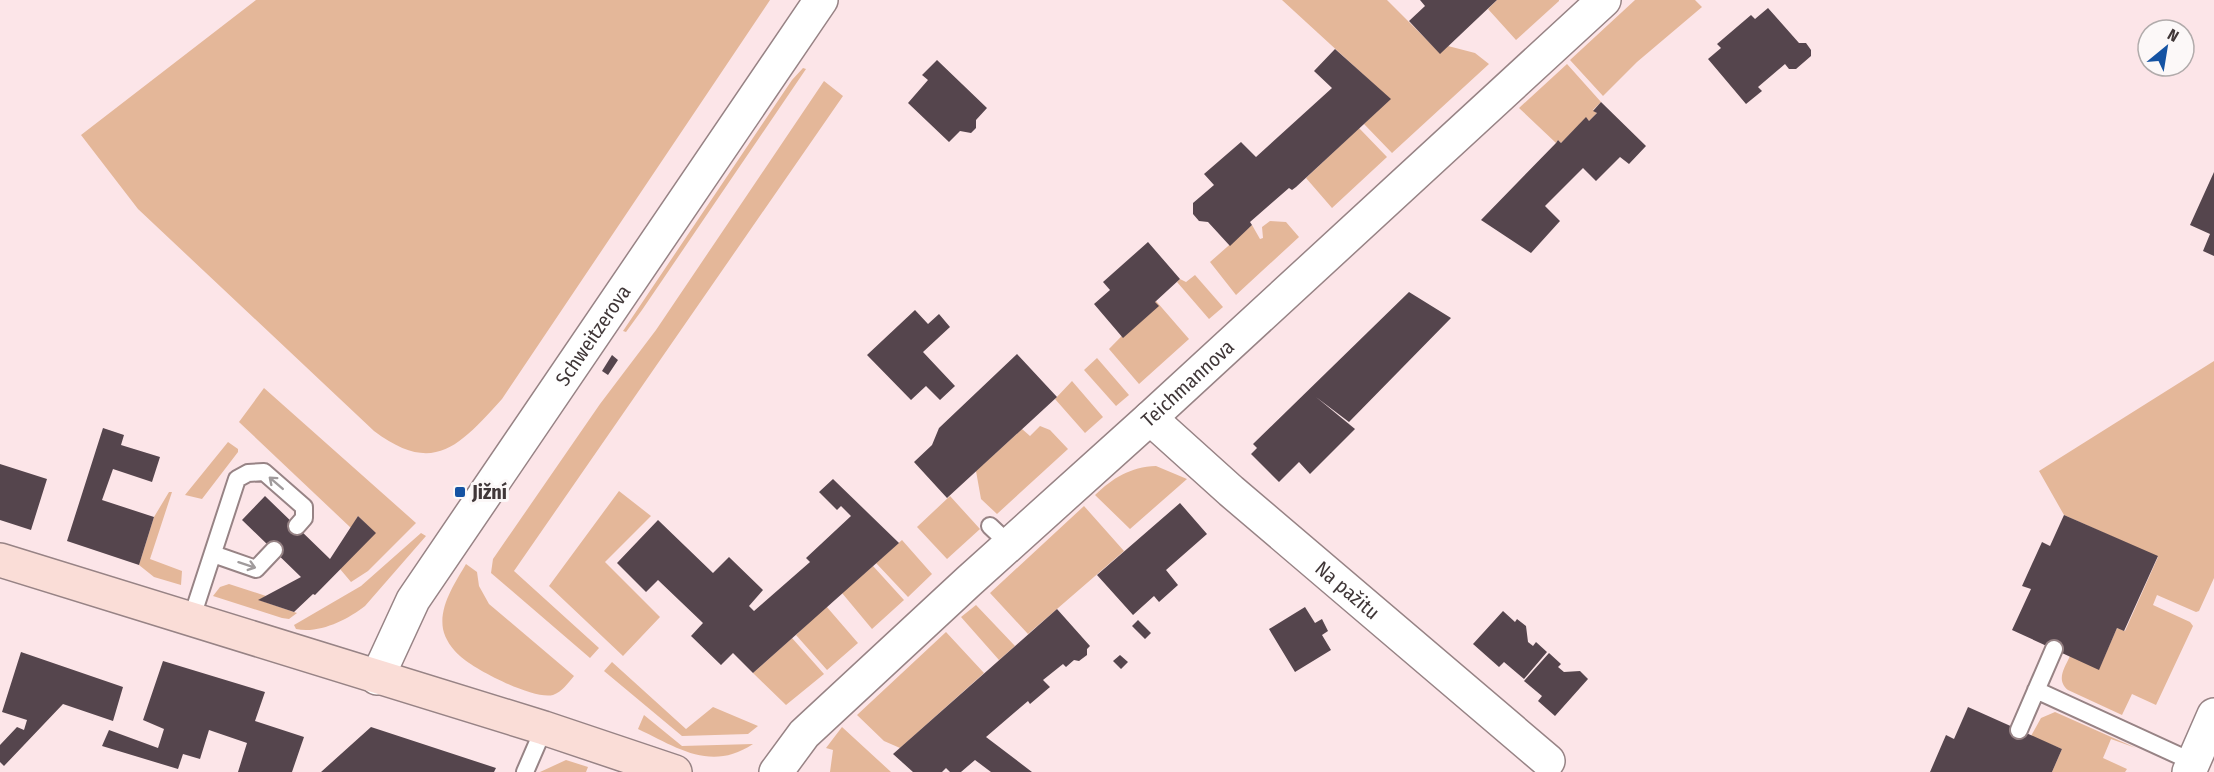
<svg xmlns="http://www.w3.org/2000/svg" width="2214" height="772" font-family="'Fira Sans Condensed',sans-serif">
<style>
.green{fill:#e4b799}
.building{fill:#55454d}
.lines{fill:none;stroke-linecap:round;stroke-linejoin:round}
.service-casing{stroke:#978385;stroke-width:20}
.minor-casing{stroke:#978385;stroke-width:36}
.tertiary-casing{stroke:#978385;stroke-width:36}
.secondary-casing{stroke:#978385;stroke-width:36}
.service{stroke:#fff;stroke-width:16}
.minor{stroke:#fff;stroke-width:33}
.tertiary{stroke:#fff;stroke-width:33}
.secondary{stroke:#faddd7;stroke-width:33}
.oneway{stroke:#a09b9c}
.poi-dot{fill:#1553a3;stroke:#fcf8f8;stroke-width:2}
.labels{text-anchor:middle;stroke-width:6;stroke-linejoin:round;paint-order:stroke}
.street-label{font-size:20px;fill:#403738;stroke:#fcf8f8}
.poi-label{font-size:20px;font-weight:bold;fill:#403738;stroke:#fcf8f8;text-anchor:start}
</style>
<rect width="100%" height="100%" fill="#fce5e8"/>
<path class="green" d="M256 0H770L502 399C459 446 434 476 374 431L138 209 81 135Z
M1282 0H1387L1440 53 1448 46 1475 53 1489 64 1392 153 1364 124 1390 99Z
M1497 0H1559V1L1516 40 1488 9Z
M1635 0H1695L1702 7 1637 62 1603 96 1570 60Z
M1567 64 1601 102 1593 110 1597 113 1589 121 1586 118 1561 143 1558 140 1556 143 1519 108Z
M803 68 806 69 642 310 626 332 623 331 792 80Z
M824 81 843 96 514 571 599 648 590 658 491 573 493 559 600 404 656 330Z
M1359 128 1387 157 1332 208 1306 178Z
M1270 221 1286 222 1299 237 1236 295 1210 262 1252 225 1260 239 1263 238 1262 227Z
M1195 275 1223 307 1209 319 1177 282 1180 279 1186 282Z
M1156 301 1189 339 1139 384 1109 349Z
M1097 358 1129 395 1116 406 1084 370Z
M2214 361V578L2199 611 2196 612 2157 595 2153 605 2190 622 2193 626 2156 705 2132 694 2122 715 2068 690C2056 680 2064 669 2070 656L2099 669 2117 628 2125 631 2158 557 2064 515 2039 471Z
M1072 381 1103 417 1085 433 1055 399Z
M264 388 416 523 368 571 351 582 340 569 375 533 358 516 351 528 239 422Z
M1040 426 1050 430 1068 449 997 514 981 499 976 471 1022 429 1030 436Z
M228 442 238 449V452L202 499 185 495Z
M1156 466 1187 479 1130 529 1095 495C1113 478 1130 467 1156 466Z
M619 491 651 516 605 562 660 617 623 656 549 586Z
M169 492H172L150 559 182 571 181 585 154 577 139 565 154 517Z
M950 496 980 529 947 559 917 527Z
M1084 506 1124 551 1028 634 990 593Z
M421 533 426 536 365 606C347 620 319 634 296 629L294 625 361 586Z
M902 540 932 574 908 597 876 563Z
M466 564 477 572 479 586 489 604 574 676C568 683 562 692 553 695 534 700 475 670 460 656 452 649 445 639 443 629 439 606 455 583 466 564Z
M873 566 904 600 872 629 842 593Z
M229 584 266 596 259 600 297 613 289 619 282 618 213 596 220 587Z
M976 605 1015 646 999 660 961 617Z
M826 606 858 643 827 670 796 635Z
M946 632 984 673 900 748 884 741 857 715Z
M792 638 824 674 786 705 753 673Z
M612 662 686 729 713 707 758 726 748 734 682 736 604 671Z
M2055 712 2136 748 2111 739 2103 758 2127 769 2125 772H2052L2062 749 2031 736 2041 718Z
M644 715 682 746 753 744C711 772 678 748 638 729Z
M842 727 891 772H830L833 750 826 748Z
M566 760 588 767 586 772H540Z"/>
<path class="building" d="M1420 0H1497L1440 54 1409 21 1425 6Z
M1768 8 1799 43H1806L1811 50V56L1796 69H1789L1785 64 1758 87 1762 91 1746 104 1708 59 1721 48 1717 44 1751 15 1755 19Z
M1335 49 1391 99 1296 187 1292 190 1289 188 1250 222 1252 225 1230 246 1208 222 1199 221 1193 214V203L1214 185 1204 174 1241 142 1256 157 1332 88 1314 71Z
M937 60 987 108 976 120V128L971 133 960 131 949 142 908 103 928 80 922 75Z
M1601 102 1646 146 1629 164 1620 157 1596 181 1583 168 1545 206 1560 221 1531 253 1481 220 1556 143 1558 140 1561 143 1586 117 1589 121 1597 113 1593 111Z
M2214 172V256L2203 251 2210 234 2190 225Z
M1148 242 1180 279 1155 302 1159 306 1123 338 1094 304 1110 290 1103 282Z
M1409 292 1451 318 1349 422 1316 397 1355 429 1310 474 1299 462 1279 482 1251 454 1257 448 1253 444Z
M915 310 928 324 939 314 950 327 923 352 955 386 940 400 926 386 911 400 867 355Z
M1017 354 1057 397 947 498 914 462 932 445 939 428Z
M612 355 618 360 608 375 602 371Z
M103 428 124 435 121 445 160 457 152 482 113 469 102 500 154 517 139 565 67 541Z
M0 464 47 479 31 530 0 520Z
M833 479 899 543 753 673 733 653 721 665 691 636 703 623 658 580 646 592 617 563 658 520 713 573 729 557 763 590 749 606 754 611 810 562 806 558 851 516 841 506 837 510 819 492Z
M265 496 330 559 358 516 376 533 315 595 313 594 294 612 258 600 301 577 242 520Z
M1180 503 1207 534 1166 570 1178 585 1159 602 1154 596 1133 615 1097 575Z
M2064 515 2158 556 2124 631 2117 628 2099 670 2012 630 2031 589 2022 586 2042 542 2050 546Z
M1305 607 1315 623 1322 619 1328 631 1322 635 1331 650 1295 672 1269 629Z
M1057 609 1090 646 1087 649V655L1079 661 1074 660 1066 667 1063 664 1043 680 1050 687 1030 704 1028 701 986 737 1032 772H991L975 760 961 772H950L946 768 942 772H913L893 754Z
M1503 611 1515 622 1517 619 1526 626 1528 642 1533 646 1536 642 1547 652 1524 679 1504 662 1499 667 1473 644Z
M1138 620 1151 633 1145 639 1132 626Z
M21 652 123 687 113 721 63 704 4 766 0 762V745L17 727 24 730 27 720 2 712Z
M1549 653 1561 664 1558 667 1564 672 1580 671 1588 679 1555 716 1538 701 1542 696 1524 681Z
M1120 655 1128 662 1121 669 1113 661Z
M163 661 265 692 255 721 304 737 292 772H238L247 743 209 730 200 759 183 754 178 769 102 746 109 730 158 748 164 729 143 720Z
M1968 707 2062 749 2052 772H1930L1946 735 1954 739Z
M371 727 496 768 494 772H321Z"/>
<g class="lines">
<defs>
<path id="service" d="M990 526 1009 544
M213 554 256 569 274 550
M191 620 237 479 248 473 264 472 304 507V518L297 526
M2036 690 2193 762
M2019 730 2054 649
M525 772 544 728"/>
<g id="minor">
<path id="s1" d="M1150 418 1231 491 1548 761"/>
<path id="s2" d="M776 772 804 734 969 581 1150 418 1604 0"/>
<path d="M2189 772 2214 715"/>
</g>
<g id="tertiary">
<path id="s3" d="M377 678 413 600 821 0"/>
</g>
<path id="secondary" d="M0 560 544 728 675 772"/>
</defs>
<use href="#service" class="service-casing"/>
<use href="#minor" class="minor-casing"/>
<use href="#tertiary" class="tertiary-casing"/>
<use href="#secondary" class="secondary-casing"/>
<use href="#service" class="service"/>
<use href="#minor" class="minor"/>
<use href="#tertiary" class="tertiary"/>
<use href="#secondary" class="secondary"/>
</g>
<defs><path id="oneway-shaft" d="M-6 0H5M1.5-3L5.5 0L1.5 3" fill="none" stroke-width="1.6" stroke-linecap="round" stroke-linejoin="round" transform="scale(1.5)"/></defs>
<g class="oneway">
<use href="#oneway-shaft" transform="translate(276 483) rotate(-139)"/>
<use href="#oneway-shaft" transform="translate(247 565) rotate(18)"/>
</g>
<rect class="poi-dot" x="454" y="486" width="12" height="12" rx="3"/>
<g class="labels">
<g class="street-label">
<text dy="7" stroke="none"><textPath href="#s3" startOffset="406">Schweitzerova</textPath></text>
<text dy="7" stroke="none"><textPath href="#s2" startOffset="567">Teichmannova</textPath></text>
<text dy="7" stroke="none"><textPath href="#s1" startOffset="262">Na pažitu</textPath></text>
</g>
<g class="poi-label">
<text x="472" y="499">Jižní</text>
</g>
</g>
<g transform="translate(2166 48) rotate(30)"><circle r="28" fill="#fcf8f8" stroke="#b1abab" stroke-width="1.5"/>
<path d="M0-4.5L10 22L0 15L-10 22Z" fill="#1553a3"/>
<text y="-9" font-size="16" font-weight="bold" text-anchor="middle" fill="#403738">N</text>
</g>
</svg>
